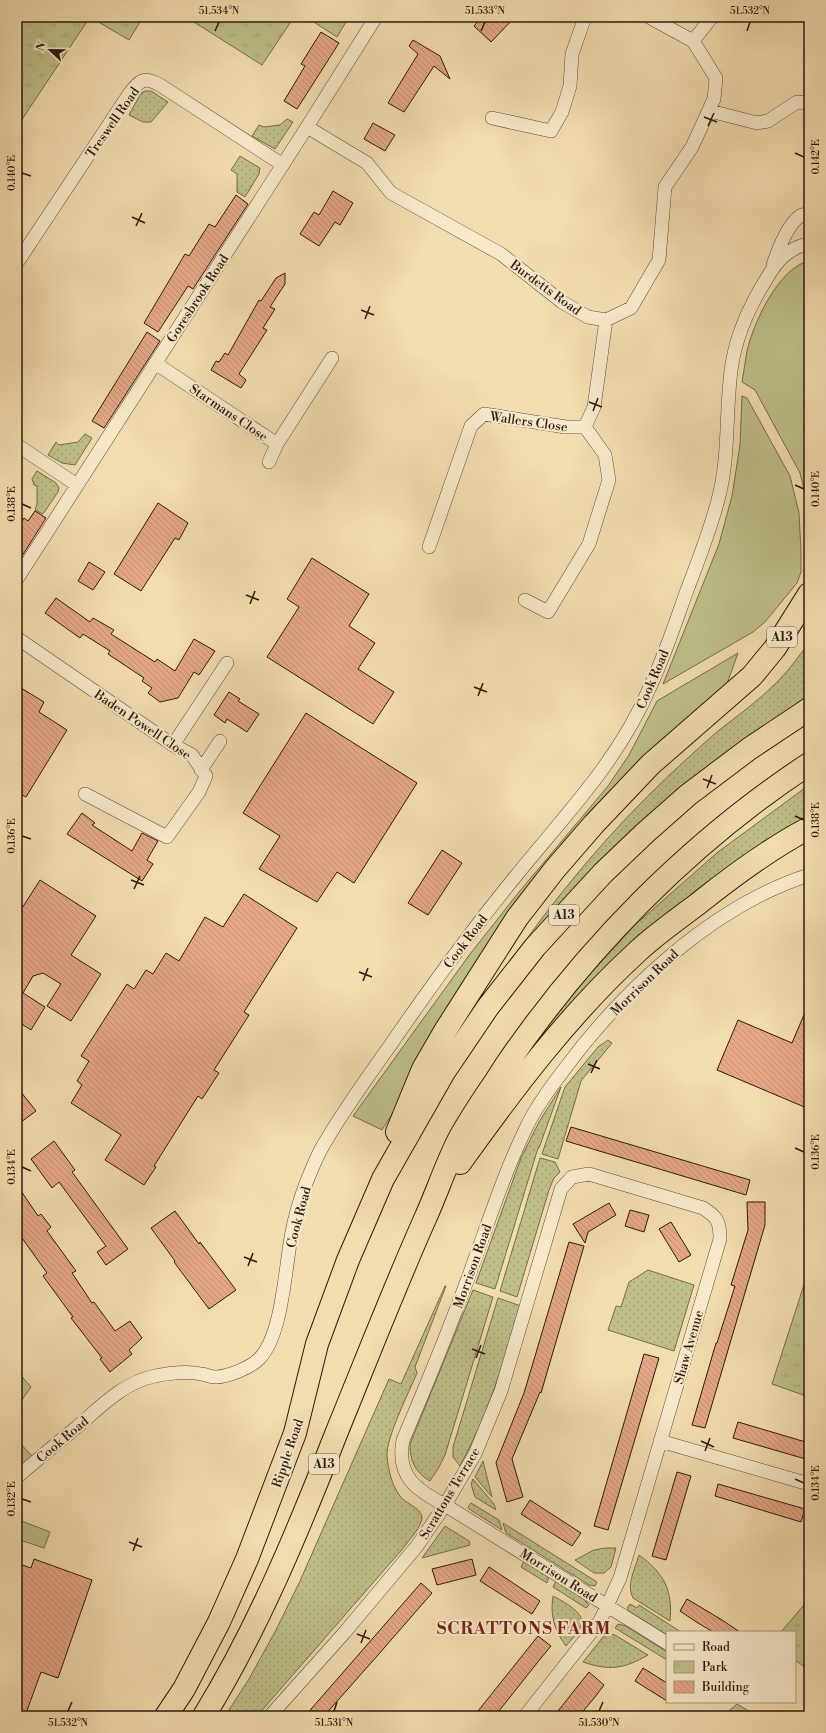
<svg xmlns="http://www.w3.org/2000/svg" width="826" height="1733" font-family="'Libre Bodoni',serif">
<style>
.grass{fill:url(#grass-dots);stroke:#766c4c}
.park{fill:url(#park-tufts);stroke:#766c4c}
.garden{fill:#bec088;stroke:#766c4c}
.building{fill:url(#building-back-hatch);stroke:#2d1911}
.lines{fill:none;stroke-linecap:round;stroke-linejoin:round}
.street-casing{stroke:#5e4a38;stroke-width:14}
.highway-casing{stroke:#2d1911;stroke-width:24}
.street{stroke:#f7e9ca;stroke-width:13}
.highway{stroke:#f2ddae;stroke-width:22}
.ticks{fill:none;stroke:#2d1911;stroke-width:1.5}
.labels{text-anchor:middle;stroke-width:4;stroke-linejoin:round;paint-order:stroke}
.shield{fill:#f7e9ca;stroke:#6a5748;stroke-width:1}
.shield-label{font-size:12px;font-weight:bold;fill:#2d1911}
.street-label{font-size:13px;fill:#2d1911;stroke:#f7e9ca}
.district-label{font-size:17px;font-weight:bold;letter-spacing:1px;fill:#7a1f14;stroke:#f7e9ca}
.neatline{fill:none;stroke:#2d1911;stroke-width:1.5}
.ticks-label{font-size:10px;text-anchor:middle;fill:#2d1911}
</style>
<defs>
<pattern id="grass-dots" width="8" height="8" patternUnits="userSpaceOnUse"><rect width="8" height="8" fill="#bec088"/><path d="M2 2h.1M6 6h.1" fill="none" stroke="#a4a474" stroke-width="1.8" stroke-linecap="round"/></pattern>
<pattern id="park-tufts" width="24" height="20" patternUnits="userSpaceOnUse"><rect width="24" height="20" fill="#bec088"/><path d="M3 7l-1-3M5 7V3M7 7l1-3M15 17l-1-3M17 17v-4M19 17l1-3" fill="none" stroke="#a4a474"/></pattern>
<pattern id="building-back-hatch" width="6" height="6" patternUnits="userSpaceOnUse"><rect width="6" height="6" fill="#e5a785"/><path d="M-1 5l2 2M0 0l6 6M5-1l2 2" fill="none" stroke="#c58f72"/></pattern>
</defs>
<rect width="100%" height="100%" fill="#f2ddae"/>
<filter id="stains"><feTurbulence type="fractalNoise" baseFrequency=".005" numOctaves="4"/><feColorMatrix values="0 0 0 0 .2 0 0 0 0 .09 0 0 0 0 .02 0 0 0 .5 -.17"/></filter>
<radialGradient id="worn" r=".72"><stop offset=".6" stop-color="#630" stop-opacity="0"/><stop offset="1" stop-color="#630" stop-opacity=".3"/></radialGradient>
<path class="grass" d="M145 91H151L168 102 151 122H143L129 115 141 93Z
M287 119 293 122 275 149 252 136 259 125 264 127 280 125Z
M240 156 260 168 259 174 245 197 237 192V174L231 170Z
M85 434 92 438 75 465 62 463 48 455 56 442 59 445 78 442Z
M37 471 56 483 59 488 58 492 43 514 35 510 37 504V486L34 485 32 479Z
M809 643V698L801 702 488 994C536 923 588 855 649 795 671 773 695 751 718 731 737 716 757 702 774 685 787 673 798 657 809 643Z
M809 785V817L742 857 696 890 594 979 542 1041 539 1037 587 977 635 925 718 852Z
M608 1040 612 1043 581 1081 558 1159 542 1154 565 1087 598 1047Z
M561 1087 539 1148H538L495 1289 476 1283 521 1158 539 1122Z
M540 1158 555 1162 560 1172 554 1178 549 1190 517 1297 500 1291Z
M648 1270 694 1285 674 1351 608 1330 616 1306 621 1307 629 1282Z
M445 1286H446L415 1367 417 1373C409 1392 386 1438 387 1456 388 1469 392 1486 400 1496 405 1503 421 1508 422 1517 422 1527 410 1538 405 1546L257 1716H225L249 1679 276 1630 300 1581 389 1379 401 1384Z
M473 1290 493 1297 445 1455 438 1469 430 1481C415 1472 410 1461 410 1444Z
M498 1298 521 1306C504 1361 488 1415 460 1466L453 1457V1447Z
M483 1461 492 1497 475 1477Z
M473 1479 494 1504 496 1510 475 1497 471 1484Z
M471 1503 499 1520 502 1530 469 1509 468 1507Z
M503 1523 597 1582 595 1586 589 1585 506 1533Z
M445 1526 469 1541 470 1545 422 1558Z
M605 1548H616L611 1567 604 1573H594L575 1560 594 1550Z
M639 1555C664 1573 673 1590 670 1621L633 1598C626 1585 635 1569 639 1555Z
M524 1561 549 1576 547 1583 521 1567Z
M556 1581 584 1599 589 1605 586 1608 553 1587Z
M553 1596C562 1601 587 1613 581 1626 578 1633 571 1640 566 1646 554 1630 550 1615 553 1596Z
M630 1604 637 1608 639 1605 681 1632H667V1635L630 1612 627 1608Z
M618 1624 626 1626 667 1652V1660L615 1628Z
M609 1634 615 1635 648 1655C624 1669 609 1671 583 1662L603 1637Z"/>
<path class="park" d="M17 17H143L129 40 90 17 17 127Z
M186 17H294L262 65Z
M306 17H349L337 37Z
M809 1269V1397L772 1384Z
M809 1599V1670L795 1660V1632H781Z
M737 1704 757 1716H723Z"/>
<path class="garden" d="M809 261V509L800 473 755 390 742 382C744 372 745 361 747 351 753 324 779 267 809 261Z
M742 396 747 398 790 476 799 513 801 551V572L797 583 765 622 753 632 663 684 719 544 732 496 740 445Z
M738 653 723 695 488 960 382 1130 353 1116 470 954 519 892 608 786 629 755 657 701Z
M17 1371 31 1387 17 1407Z
M17 1440 33 1457 17 1470Z
M19 1520 50 1532 44 1548 17 1539Z"/>
<path class="building" d="M482 17H515L491 42 474 26Z
M321 32 339 43 297 109 284 101 305 66 301 64Z
M413 40 440 56 450 79 434 66 404 112 388 103 418 54 409 46Z
M373 123 395 135 385 151 364 139Z
M333 191 353 203 340 225 335 222 319 246 300 234 314 212 319 215Z
M236 195 248 204 193 289 188 286 158 332 144 323 185 254 189 256 209 224 215 227Z
M285 273V284L270 307 275 309 263 328 267 330 239 374 246 380 241 388 211 370 216 361 219 362 225 353 228 355 259 300 261 301 276 278Z
M147 332 160 341 104 428 92 421Z
M158 503 188 523 179 540 175 538 141 591 114 574Z
M35 511 46 518 17 564V528L24 518 28 521Z
M312 558 369 594 349 626 375 643 358 669 394 692 373 724 267 657 299 607 287 599Z
M89 562 105 572 93 590 78 581Z
M56 598 90 622 93 618 114 630 111 634 155 662 157 659 175 671 194 639 215 651 199 675 194 672 178 698 160 702 148 693 152 688 142 681 144 678 108 654 110 651 83 634 80 638 45 613Z
M21 688 44 702 39 712 67 730 26 797 17 792V695Z
M229 692 240 699 238 701 259 714 247 732 227 719 225 723 214 715Z
M306 713 417 783 354 883 337 872 317 902 259 869 280 836 243 813Z
M82 813 95 823 92 825 132 851 142 833 158 841 147 860 153 864 142 881 67 834Z
M442 850 462 863 428 915 408 903Z
M40 880 96 916 71 955 101 974 71 1021 47 1006 61 984 43 973 33 976 23 993 45 1007 31 1030 17 1021V916Z
M244 894 297 928 244 1012 249 1015 214 1070 219 1073 202 1099 198 1096 154 1166 156 1167 144 1185 105 1160 121 1135 71 1103 82 1085 77 1081 89 1061 81 1056 127 984 134 989 146 970 153 974 166 953 179 961 205 917 223 927Z
M809 1003V1109L717 1070 738 1020 792 1043Z
M17 1087 36 1111 17 1125Z
M571 1127 750 1180 746 1195 566 1141Z
M54 1141 75 1170 72 1172 128 1249 106 1265 97 1252 106 1246 59 1182 52 1188 31 1159Z
M17 1185 38 1216 41 1214 51 1227 47 1231 76 1271 72 1273 92 1303 94 1302 115 1331 130 1321 142 1338 129 1350 132 1354 110 1372 100 1359 102 1358 71 1318 73 1317 43 1276 47 1273 17 1231Z
M747 1202H765V1225L705 1428 692 1425 716 1343H717L735 1286 731 1285 748 1230Z
M609 1203 616 1215 588 1232 585 1243 573 1224Z
M630 1210 649 1215 644 1232 625 1226Z
M175 1211 199 1244 200 1242 236 1290 209 1309 174 1262 175 1261 151 1228Z
M671 1222 691 1255 679 1262 659 1229Z
M569 1242 584 1246 541 1393 540 1392 512 1459 523 1497 507 1502 496 1463 524 1393Z
M644 1354 659 1358 608 1530 594 1526Z
M738 1422 809 1443V1460L733 1438Z
M677 1472 691 1476 666 1560 652 1556Z
M718 1484 805 1509 801 1522 715 1496Z
M530 1500 581 1533 572 1546 521 1514Z
M34 1559 92 1580 58 1678 41 1672 25 1716H17V1563L31 1568Z
M472 1559 476 1575 437 1585 432 1569Z
M489 1567 540 1601 532 1614 480 1581Z
M421 1583 432 1593 378 1655 324 1716H305Z
M687 1599 722 1620 740 1632H713L698 1623 680 1611Z
M538 1636 551 1646 541 1658 495 1716H474Z
M643 1668 667 1683V1701L635 1681Z
M589 1672 604 1685 595 1697 579 1716H554Z"/>
<g class="lines">
<defs>
<path id="street" d="M693 41 712 17
M710 111 757 123 768 121 797 102 809 103
M492 118 551 131 562 112 570 86 572 54 585 17
M307 127 367 163 391 193 501 254 562 302 588 317 606 320 631 308 659 260 665 187 692 147 714 99 716 78 693 41 649 17
M17 263 129 94C140 80 144 76 160 85L283 165
M773 265C778 250 787 225 800 216 802 215 806 214 809 213
M155 363 277 444 332 358
M17 445 77 485
M269 462 277 444
M429 547 471 426 484 414 566 427H585L594 407 606 320
M17 579 307 127 376 17
M525 600 548 612 589 544 609 480 605 455 585 427
M17 638 173 745 192 755 206 776 199 792 167 837 85 794
M173 745 227 663
M201 770 220 741
M660 1441 809 1484
M17 1477C37 1460 57 1443 77 1427 100 1407 124 1382 155 1376 168 1373 188 1371 201 1374 210 1375 207 1377 216 1377 228 1377 251 1367 259 1359 283 1335 285 1266 292 1232 297 1205 308 1176 320 1151 340 1115 365 1081 389 1047 429 989 470 932 515 877 565 815 618 762 650 687 664 657 675 624 686 593 698 561 711 529 719 496 730 453 725 408 732 364 737 333 750 305 767 278 777 261 787 249 807 244L809 245
M667 1643 445 1505C416 1490 396 1476 403 1440 426 1386 448 1333 468 1278 487 1227 503 1175 527 1126 536 1107 550 1088 563 1071 622 991 712 906 809 875
M270 1716 345 1632 417 1546 445 1505 475 1454 501 1391 561 1189 572 1177 589 1174 703 1208C717 1217 720 1221 720 1239L620 1578 600 1621 525 1716"/>
<path id="highway" d="M397 1132 423 1069 445 1031 517 918 555 869 594 824 651 764 752 676 775 648 809 594
M460 1163C513 1089 569 1014 637 952 656 934 678 919 699 903 734 875 769 849 809 828
M166 1716 184 1689 219 1622 247 1559 295 1433 317 1344 348 1260 383 1179 444 1072 488 1007 535 947 603 873 645 833 688 795 749 749 809 709
M204 1716C258 1628 298 1531 336 1434 365 1363 393 1291 424 1221 436 1195 445 1167 458 1141 471 1116 489 1092 504 1068 584 950 690 842 809 764"/>
</defs>
<use href="#street" class="street-casing"/>
<use href="#highway" class="highway-casing"/>
<use href="#street" class="street"/>
<use href="#highway" class="highway"/>
</g>
<path class="ticks" d="M215 31 219 22M481 31 485 22M747 31 750 22M704 117 717 122M708 126 714 113M795 153 804 157M22 173 31 176M132 217 145 223M136 226 142 213M361 310 374 315M365 319 370 306M589 402 602 407M593 411 598 398M795 485 804 489M22 504 31 508M246 595 259 600M250 604 255 591M474 687 487 692M478 696 483 683M703 779 716 784M707 788 712 775M795 816 804 820M22 836 31 839M131 880 144 885M134 889 140 876M359 972 372 977M363 981 368 968M588 1064 600 1069M591 1073 597 1060M795 1148 804 1152M22 1167 31 1171M244 1257 257 1262M248 1266 253 1253M472 1349 485 1354M476 1358 481 1345M701 1441 714 1447M705 1451 710 1438M795 1479 804 1483M22 1499 31 1502M129 1542 142 1547M133 1551 138 1538M357 1634 370 1639M361 1643 366 1630M68 1711 72 1702M334 1711 337 1702M599 1711 603 1702"/>
<g class="labels">
<g class="shield">
<rect x="767" y="627" width="30" height="20" rx="3"/>
<rect x="549" y="905" width="30" height="20" rx="3"/>
<rect x="309" y="1454" width="30" height="20" rx="3"/>
</g>
<g class="shield-label">
<text x="782" y="641">A13</text>
<text x="564" y="919">A13</text>
<text x="324" y="1468">A13</text>
</g>
<g class="street-label">
<text transform="translate(112 122) rotate(-55)" y="5">Treswell Road</text>
<text transform="translate(546 287) rotate(36)" y="5">Burdetts Road</text>
<text transform="translate(197 298) rotate(-57)" y="5">Goresbrook Road</text>
<text transform="translate(229 412) rotate(34)" y="5">Starmans Close</text>
<text transform="translate(529 421) rotate(8)" y="5">Wallers Close</text>
<text transform="translate(652 679) rotate(-67)" y="5">Cook Road</text>
<text transform="translate(143 724) rotate(34)" y="5">Baden Powell Close</text>
<text transform="translate(465 941) rotate(-53)" y="5">Cook Road</text>
<text transform="translate(644 982) rotate(-44)" y="5">Morrison Road</text>
<text transform="translate(298 1217) rotate(-75)" y="5">Cook Road</text>
<text transform="translate(472 1266) rotate(-70)" y="5">Morrison Road</text>
<text transform="translate(688 1347) rotate(-74)" y="5">Shaw Avenue</text>
<text transform="translate(62 1439) rotate(-40)" y="5">Cook Road</text>
<text transform="translate(287 1453) rotate(-71)" y="5">Ripple Road</text>
<text transform="translate(449 1493) rotate(-59)" y="5">Scrattons Terrace</text>
<text transform="translate(559 1575) rotate(32)" y="5">Morrison Road</text>
</g>
<g class="district-label">
<text x="524" y="1634">SCRATTONS FARM</text>
</g>
</g>
<rect width="826" height="1733" fill="none" stroke="#f2ddae" stroke-width="44"/>
<rect x="666" y="1631" width="130" height="72" fill="#f7e9ca" stroke="#a69680"/>
<rect x="674" y="1644" width="20" height="6" fill="#f7e9ca" stroke="#a69680"/>
<text x="702" y="1651" font-size="12" fill="#2d1911">Road</text>
<rect x="674" y="1661" width="20" height="12" fill="url(#park-tufts)" stroke="#a69680"/>
<text x="702" y="1671" font-size="12" fill="#2d1911">Park</text>
<rect x="674" y="1681" width="20" height="12" fill="url(#building-back-hatch)" stroke="#a69680"/>
<text x="702" y="1691" font-size="12" fill="#2d1911">Building</text>
<g transform="translate(50 50) rotate(292)" stroke="#f7e9ca" stroke-width="3" paint-order="stroke">
<path d="M0-3L7 15L0 10L-7 15Z" fill="#2d1911"/>
<text y="-6" font-size="11" font-weight="bold" text-anchor="middle" fill="#2d1911">N</text>
</g>
<rect x="22" y="22" width="782" height="1689" class="neatline"/>
<g class="ticks-label">
<text x="219" y="14">51.534°N</text>
<text x="485" y="14">51.533°N</text>
<text x="750" y="14">51.532°N</text>
<text transform="translate(815 157) rotate(-90)" y="4">0.142°E</text>
<text transform="translate(11 173) rotate(-90)" y="4">0.140°E</text>
<text transform="translate(815 489) rotate(-90)" y="4">0.140°E</text>
<text transform="translate(11 504) rotate(-90)" y="4">0.138°E</text>
<text transform="translate(815 820) rotate(-90)" y="4">0.138°E</text>
<text transform="translate(11 836) rotate(-90)" y="4">0.136°E</text>
<text transform="translate(815 1152) rotate(-90)" y="4">0.136°E</text>
<text transform="translate(11 1167) rotate(-90)" y="4">0.134°E</text>
<text transform="translate(815 1483) rotate(-90)" y="4">0.134°E</text>
<text transform="translate(11 1499) rotate(-90)" y="4">0.132°E</text>
<text x="68" y="1726">51.532°N</text>
<text x="334" y="1726">51.531°N</text>
<text x="599" y="1726">51.530°N</text>
</g>
<rect width="100%" height="100%" filter="url(#stains)"/>
<rect width="100%" height="100%" fill="url(#worn)"/>
</svg>
